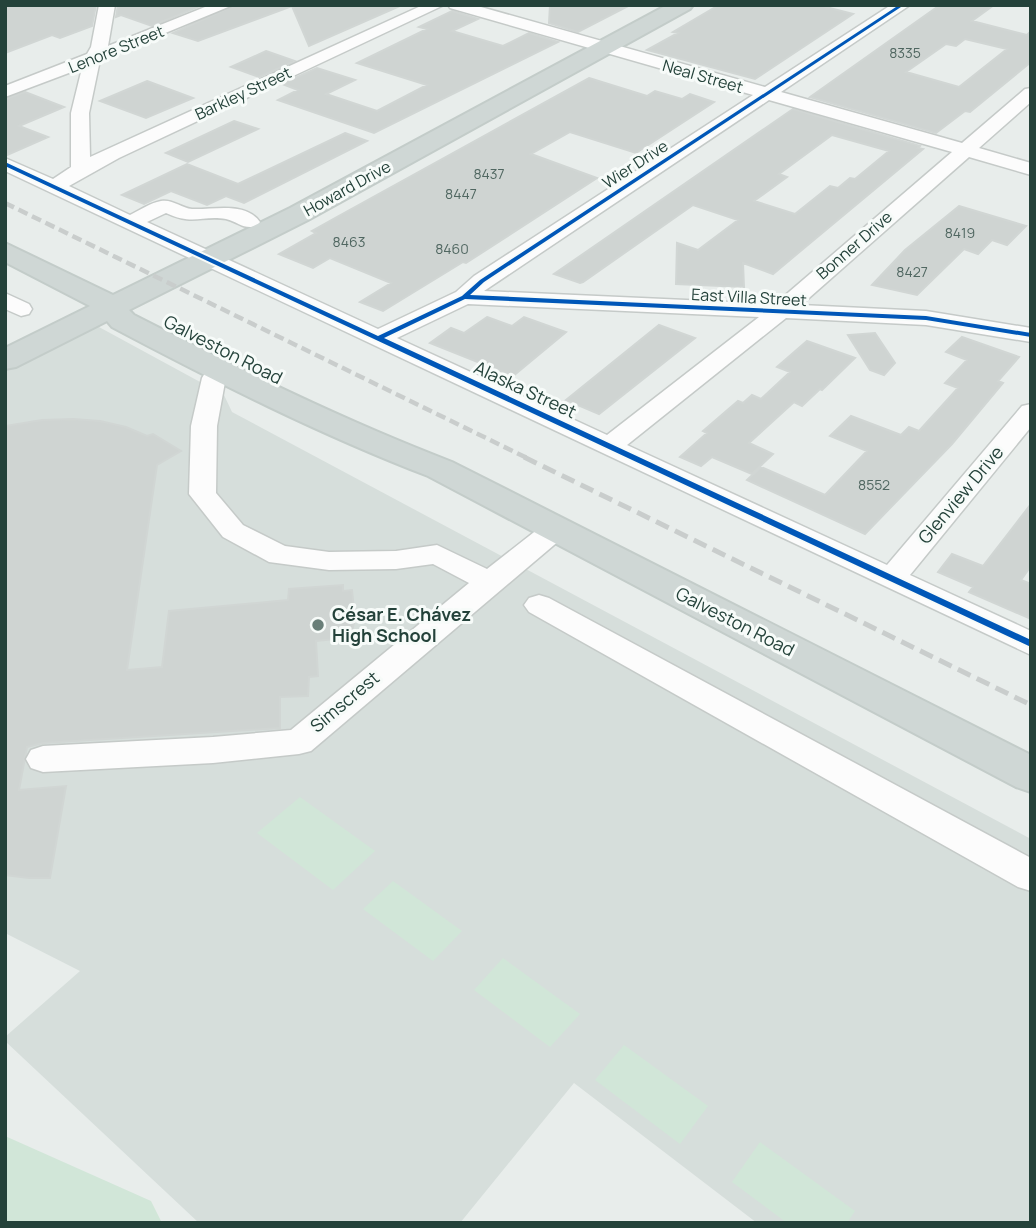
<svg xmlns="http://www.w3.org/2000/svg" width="1036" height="1228" font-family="Manrope,sans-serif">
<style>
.built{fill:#d6dedb}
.green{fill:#d1e6d8}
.building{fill:#cfd4d2;stroke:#d1d6d4;stroke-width:2;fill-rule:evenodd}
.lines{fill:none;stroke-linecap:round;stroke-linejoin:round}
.minor-casing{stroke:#c5cac8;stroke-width:3}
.major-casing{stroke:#c3ccc9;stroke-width:4}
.minor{fill:#fcfcfc;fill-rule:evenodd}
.major{fill:#cfd7d5;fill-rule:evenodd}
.rail-far1{stroke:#c9cdcc;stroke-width:4.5;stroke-dasharray:10 5;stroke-linecap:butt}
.rail{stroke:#c9cdcc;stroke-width:5;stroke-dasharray:14 7;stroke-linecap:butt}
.cycleway-casing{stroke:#f7fbf9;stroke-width:4}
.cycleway{fill:#0057b8;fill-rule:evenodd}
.poi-dot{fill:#697e78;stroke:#f7fbf9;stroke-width:2.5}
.labels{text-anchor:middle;stroke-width:6;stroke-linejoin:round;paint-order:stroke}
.number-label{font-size:14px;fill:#506761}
.far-street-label{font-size:16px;fill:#24423a;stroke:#f7fbf9}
.street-label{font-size:18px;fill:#24423a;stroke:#f7fbf9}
.poi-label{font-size:18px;font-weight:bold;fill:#24423a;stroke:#f7fbf9;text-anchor:start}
</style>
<rect width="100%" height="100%" fill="#e8edeb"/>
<path class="built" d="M88 327H99L224 395 232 412 1031 839V1223H757L574 1083 460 1223H199L5 1041V1037L80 971 5 933V370Z"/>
<path class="green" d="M300 797 375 851 333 890 257 833Z
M393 881 462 931 433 961 363 909Z
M503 958 580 1014 550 1047 474 990Z
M624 1045 708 1106 680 1144 595 1080Z
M5 1136 151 1201 162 1223H5Z
M760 1142 855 1211 847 1223H787L732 1182Z"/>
<path class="building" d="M5 5H96L92 26 60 38 52 35 5 53Z
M118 5H202L152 26 121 15 116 17Z
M235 5H402L309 46 292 6 198 41 173 33Z
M550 5H630L578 32 549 23Z
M719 5H818L853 14 755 79 647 50 678 33 673 32Z
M940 5H994L972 21 1027 35 1031 31V62L970 112 965 111 936 133 810 97ZM965 39 1007 49 959 87 906 72 946 44 956 46Z
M452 11 478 19 452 31 503 46 529 33 558 42 374 133 278 100 298 90 282 84 317 68 355 80 326 94 377 111 427 85 357 63 427 29 419 27Z
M266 51 295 61 259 77 231 67Z
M589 78 647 96 655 91 682 99 690 94 714 102 636 153 570 132 531 154 597 178 466 263 463 262 383 311 360 302 391 283 330 258 313 268 279 254 316 233 312 231 335 218Z
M147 81 193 98 146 118 100 101Z
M25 92 64 107 19 126 48 137 5 156V99Z
M793 109 920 146 918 148 923 149 773 274 743 263 744 287 676 284 677 243 698 250 738 220 693 205 583 282 580 283 554 274ZM832 135 889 151 855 179 850 178 838 188 830 186 795 214 754 201 787 177 779 174Z
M234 121 258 129 188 162 166 153Z
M345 133 367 141 244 203 226 196 207 205 171 191 144 204 122 195 187 164 238 184Z
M959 206 1026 226 1007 245 992 240 978 254 964 249 917 295 872 285 905 250Z
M487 317 512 326 524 317 566 332 513 376 430 343 451 328 464 333Z
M659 325 695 338 599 414 566 400Z
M875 333 895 363 884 375 870 370 848 335Z
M962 337 1019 357 998 381 1003 383 952 444 865 534 747 480 761 467 825 495 867 451 830 436 851 416 901 435 909 427 919 431 958 388 945 383 967 360 946 352Z
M807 341 855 358 822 390 820 389 802 406 794 402 749 443 773 454 752 474 712 457 701 466 680 457 707 433 703 431 738 401 743 403 752 395 761 399 790 372 777 367Z
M73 419 100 421 126 427 147 436 153 434 181 451 157 465 127 670 162 667 169 611 288 600 289 589 343 585V591L352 590 355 619 352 631 344 633V638L316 641 318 676 309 677 308 696 280 697V728L43 743 27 747 19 790 66 786 50 878H29L5 875V426L42 420Z
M1031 504V566L1021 580 1031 584V619L969 592 973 587 938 572 952 554 983 566Z"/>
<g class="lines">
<defs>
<path id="minor" d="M99 5H115L108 46 210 5H233L100 60 89 113 90 157 423 5H444L119 158 69 186 130 215C140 210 150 203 161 201 173 199 181 208 192 209 214 210 245 201 260 222L257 226C244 230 238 222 226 219 201 215 194 226 166 213L147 222 378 329 456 292 474 276 753 95 450 8 448 5H474L765 87 891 5H910L781 92 962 143 1025 89 1031 88V102L979 148 1031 163V175L969 157 801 305 926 311 1031 328V342L926 325 786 318 627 445 887 565 1022 406 1031 404V427L910 575 1031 631V655L5 171V158L53 179 71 167V113L82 68 5 97V86L87 54 91 47ZM769 100 952 152 775 304 484 291ZM468 304 759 317 607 435 397 338Z
M5 293 29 304 32 309 29 314 21 316 5 309Z
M223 366 232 368 235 373 225 382 217 426 216 493 243 525 285 546 329 552 396 551 437 545 487 569 547 522 557 519 567 522 571 528 567 534 311 751 299 754 213 763 43 772 31 768 26 759 31 750 43 746 213 737 291 730 469 583 433 564 396 569 329 570 269 562 223 537 189 494 191 426 202 378 205 373Z
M539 595 549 598 1031 858V891L1018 887 529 612 524 605 529 598Z"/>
<path id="major" d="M667 5H693L690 9 308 220 129 310 134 315C238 368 342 420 452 462L1031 755V792L1016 787 428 476C319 434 216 382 112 327L107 321 16 367 5 369V348L90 306 5 262V243L113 295 290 208Z"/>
</defs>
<use href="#minor" class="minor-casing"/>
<use href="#major" class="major-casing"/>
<use href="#minor" class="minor"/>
<use href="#major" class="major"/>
<path class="rail-far1" d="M5 203 527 458"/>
<path class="rail" d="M524 457 1031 705"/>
<defs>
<path id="cycleway" d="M899 5H904L484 282 470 295 926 316 1031 333V337L926 320 465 299 384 338 1031 640V647L5 166V162L378 336 462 296 480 280Z"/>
</defs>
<use href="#cycleway" class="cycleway-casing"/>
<use href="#cycleway" class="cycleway"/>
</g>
<circle class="poi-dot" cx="318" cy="625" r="7"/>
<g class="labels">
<g class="number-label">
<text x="905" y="58">8335</text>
<text x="489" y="179">8437</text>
<text x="461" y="199">8447</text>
<text x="960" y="238">8419</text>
<text x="349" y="247">8463</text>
<text x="452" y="254">8460</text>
<text x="912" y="277">8427</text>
<text x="874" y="490">8552</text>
</g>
<g class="far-street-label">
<text transform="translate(116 49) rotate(-22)" y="6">Lenore Street</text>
<text transform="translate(703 76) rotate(16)" y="6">Neal Street</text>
<text transform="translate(243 93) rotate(-25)" y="6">Barkley Street</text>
<text transform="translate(635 164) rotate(-33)" y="6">Wier Drive</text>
<text transform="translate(347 188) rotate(-29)" y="6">Howard Drive</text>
<text transform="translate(854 245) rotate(-41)" y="6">Bonner Drive</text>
<text transform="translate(749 297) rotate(3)" y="6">East Villa Street</text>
</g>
<g class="street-label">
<text transform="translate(223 350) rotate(27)" y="6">Galveston Road</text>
<text transform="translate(525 390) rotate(25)" y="6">Alaska Street</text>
<text transform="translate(961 495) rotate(-50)" y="6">Glenview Drive</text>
<text transform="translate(735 622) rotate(27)" y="6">Galveston Road</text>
<text transform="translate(345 702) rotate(-40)" y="6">Simscrest</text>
</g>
<g class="poi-label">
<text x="332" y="621">César E. Chávez<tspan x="332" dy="21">High School</tspan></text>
</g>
</g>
<rect width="1036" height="1228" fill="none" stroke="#24423a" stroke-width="14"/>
</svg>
